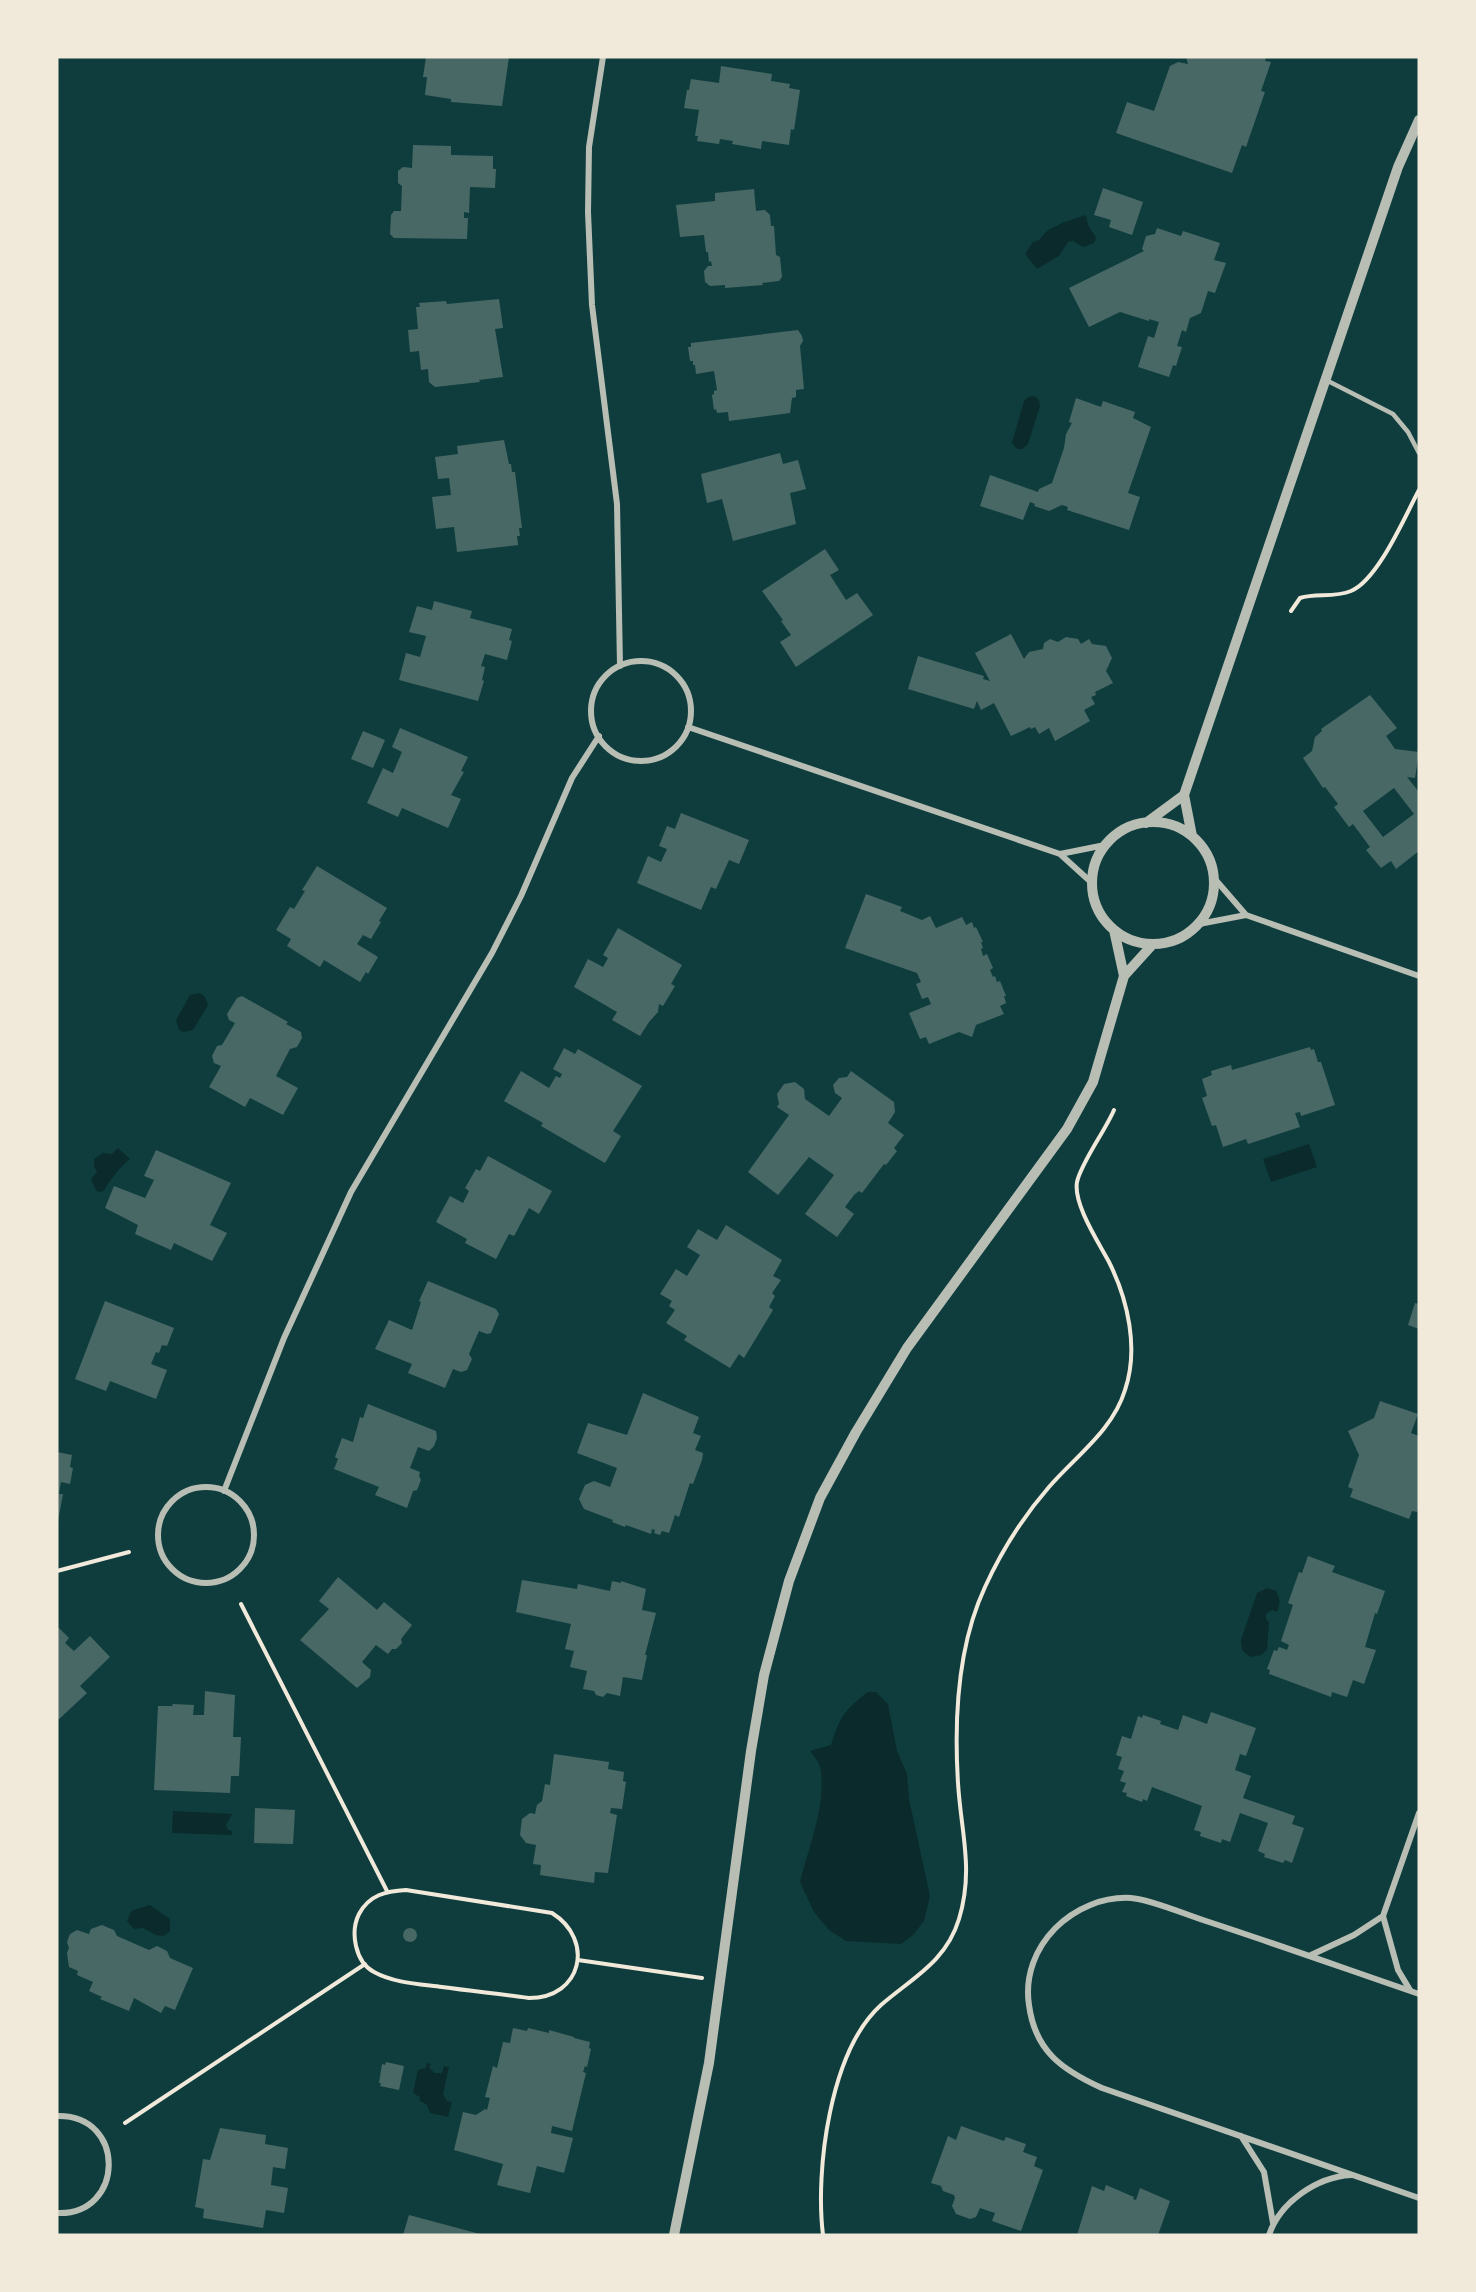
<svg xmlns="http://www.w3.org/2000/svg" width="1476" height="2292" font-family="'Archivo Narrow',sans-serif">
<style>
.water{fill:#0a2a2b}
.building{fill:#486865;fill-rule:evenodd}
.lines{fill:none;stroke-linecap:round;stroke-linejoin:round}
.path{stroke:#f1e9da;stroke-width:4}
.service{stroke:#b8beb3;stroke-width:4.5}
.minor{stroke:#b8beb3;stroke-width:6}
.tertiary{stroke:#b8beb3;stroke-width:10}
</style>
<rect width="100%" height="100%" fill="#0f3d3e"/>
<path class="water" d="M1086 215 1088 225 1096 238 1094 243 1083 247 1073 241 1068 242 1059 256 1037 269 1025 254 1033 242 1039 240 1047 231 1062 223Z
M1034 396 1039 400 1040 406 1028 444 1022 449H1017L1012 443 1024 401 1028 397Z
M200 993 205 997 208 1005 193 1030 184 1032 179 1030 176 1020 190 995Z
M1309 1144 1317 1167 1271 1182 1263 1159Z
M118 1148 130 1159C124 1163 107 1183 104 1191L99 1192 96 1190 91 1179 97 1172 94 1166V1159L103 1153 112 1154Z
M1267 1588 1276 1591C1281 1599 1280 1604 1277 1612L1272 1610 1266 1614V1619L1269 1622 1267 1650 1261 1655 1250 1657 1242 1650 1241 1640 1257 1593Z
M868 1692H876L888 1704 897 1751 907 1774 909 1799 930 1896 924 1921 913 1935 901 1944 846 1941 829 1930 814 1912 800 1882C809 1846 825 1809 821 1771 820 1763 815 1757 810 1751L831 1745C839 1718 845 1709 868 1692Z
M173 1811 232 1814 226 1825 228 1830 232 1831V1835L172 1833Z
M150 1905 170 1919V1931L164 1936 156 1935 143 1928 134 1929 127 1921 131 1911Z
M427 2063 431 2064 429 2068 435 2073H442L444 2066 449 2067 443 2094 447 2101 452 2102 448 2117 430 2113 427 2105 419 2100 420 2097 413 2093 418 2070 426 2068Z"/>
<path class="building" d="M426 57H509L502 106 451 102V99L425 95 427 77H423Z
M1186 57H1266L1265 61 1271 62 1261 91 1265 92 1246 147 1242 145 1232 173 1116 133 1127 102 1154 111 1170 66 1178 62 1188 64Z
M721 66 772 74 771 81 790 84 789 88 800 90 794 130 791 129 789 145 762 141 761 149 732 144 733 141 720 139 719 144 697 141 698 136H695L699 110 684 108 687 90H689L691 79 719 83Z
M413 145 451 146V155L493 156V169H496L495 188 470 187 469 213 464 212V218H468L467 239 394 238 390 234 391 215 394 211H401L402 186 398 183V171L403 167 412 168Z
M1103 188 1143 202 1132 235 1109 227 1111 220 1094 215Z
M754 189 756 211 765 210 770 215 771 226H774L776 255 780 257 782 277 779 281 762 283 763 285 725 288V285L710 286 705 282 704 271 708 266H712L711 261 709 262 708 252H706L704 235 680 237 676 205 715 201V193Z
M1157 228 1181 236 1183 231 1220 243 1214 260 1226 263 1215 293 1208 291 1201 313 1190 318 1186 332 1182 330 1177 346 1182 347 1176 366 1173 365 1169 377 1138 367 1148 336 1154 338 1159 322 1149 319V321L1120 312 1089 327 1069 288 1144 251 1142 249 1146 236 1155 234Z
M499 299 503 328 495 329 503 377 479 380 480 382 435 387 429 382 428 369 421 370 419 351 410 352 408 330 418 329 416 307H420L419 303 446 301 447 304Z
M798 330 802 336 803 341 800 346 804 389 796 390V397L792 398 790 413 729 421 728 412 717 413 716 409 714 410 712 395 714 394V391L717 390 714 371 696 374 695 365H693V361H690L688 347H691V343Z
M1076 398 1101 407 1103 401 1135 412 1133 418 1151 427 1128 493 1140 497 1129 530 1067 510 1068 507 1062 505 1049 511 1034 506 1035 504 1030 502 1023 520 980 506 990 475 1038 492 1039 489 1052 483 1064 448 1066 434 1072 423 1069 422Z
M504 440 509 464H511L512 472H515L522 528H519L520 536H517L518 545 457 552 454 527 436 529 432 497 451 495 449 478 438 479 435 457 458 454 457 446Z
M780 453 783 464 798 460 806 489 790 493 796 524 733 541 722 499 707 503 701 474Z
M825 549 839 570 830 575 846 600 857 593 873 615 796 667 780 642 791 635 781 621 783 620 762 591Z
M434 601 472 611 470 618 512 629 509 640 512 641 507 660 485 654 481 666 485 667 482 680 484 681 478 701 399 680 406 653 420 657 426 636 409 632 417 606 432 610Z
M1011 634 1024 659 1029 652 1043 649 1044 643 1050 639 1058 642 1066 637 1078 639 1081 644 1089 639 1092 644 1106 646 1112 658 1106 671 1113 683 1095 692 1096 695 1091 697 1095 704 1084 710 1090 721 1055 741 1049 728 1039 734 1035 727 1031 729 1030 727 1011 736 994 703 981 710 977 701 974 709 908 689 918 656 984 676 983 679 990 681 975 653Z
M1370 695 1397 728 1386 736 1395 749 1419 752 1415 778 1407 777 1419 792V851L1396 869 1391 861 1381 868 1366 850 1370 847 1353 824 1349 827 1334 807 1338 804 1325 787 1323 788 1303 758 1312 751 1315 737 1322 731 1321 729ZM1394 788 1414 814 1383 837 1363 811Z
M400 728 468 757 461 771 464 772 451 795 461 799 448 828 402 808 398 817 367 803 383 768 393 773 402 752 392 747Z
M363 731 385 740 373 768 351 759Z
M681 813 749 840 739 864 729 860 716 889 711 887 701 910 637 883 648 856 661 862 667 849 659 846 667 826 675 829Z
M317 866 387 908 379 921 381 922 371 939 363 935 357 944 378 957 368 974 366 972 360 982 324 960 320 967 287 946 291 939 276 930 290 907 294 909 305 891 302 890Z
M866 894 902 907 900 911 922 920 930 916 936 928 962 917 966 925 972 922 974 928 976 927 983 942H981L983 948 981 949 983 956 987 954 993 968 990 970 993 977 995 976 997 982 1000 981 1006 996H1004L1006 1003 1000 1006 1004 1014 976 1025 972 1037 959 1032 929 1044 926 1037 920 1039 909 1013 931 1004 928 997 922 999 916 984 921 982 917 973 845 948Z
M618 928 682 965 671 984 675 986 663 1006 659 1004 658 1012 649 1022 640 1036 612 1020 617 1012 574 987 588 959 603 967 608 958 603 955Z
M242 996 288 1022 286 1024 301 1032 302 1038 297 1047 290 1049 276 1076 298 1088 283 1115 250 1098 245 1107 209 1087 221 1066 214 1063 212 1056 217 1046 222 1045 235 1023 229 1020 227 1014 237 998Z
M1310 1047 1311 1050 1314 1049 1318 1062H1321L1335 1105 1301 1116 1300 1112 1295 1113 1300 1127 1248 1144 1246 1139 1223 1147 1216 1125 1212 1126 1202 1098 1207 1096 1202 1079 1212 1075 1211 1071 1231 1065 1232 1070Z
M564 1048 575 1054 578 1049 642 1086 613 1131 621 1136 605 1163 541 1126 543 1123 504 1101 521 1071 549 1088 556 1076 560 1078 562 1074 553 1069Z
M851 1071 894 1102 895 1112 888 1123 904 1135 894 1148 897 1151 886 1165 884 1164 862 1193 859 1191 854 1195 845 1207 854 1214 837 1237 805 1214 834 1175 809 1157 778 1195 748 1172 789 1115 777 1107 779 1104 777 1094 784 1084 795 1082 804 1089 805 1099 829 1116 842 1098 835 1093 833 1085 839 1078 847 1077Z
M156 1150 231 1183 210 1225 227 1233 212 1261 174 1243 171 1250 135 1234 138 1225 105 1208 114 1186 145 1198 154 1180 144 1176Z
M488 1156 552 1191 539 1214 529 1208 514 1236 509 1234 496 1259 465 1243 467 1239 436 1222 450 1196 463 1203 469 1191 465 1188 476 1169 480 1171Z
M726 1225 782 1260 773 1276 781 1280 772 1293 775 1296 769 1307 773 1310 744 1358 739 1354 730 1368 684 1340 687 1336 666 1323 675 1310 669 1306 672 1301 660 1294 676 1269 687 1276 700 1255 687 1247 698 1229 717 1240Z
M428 1281 496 1309 499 1314 491 1333 487 1334 479 1331 469 1354 472 1359 467 1370 461 1372 453 1369 445 1388 408 1373 412 1364 375 1349 389 1320 412 1330 421 1302 419 1301Z
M105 1301 174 1328 167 1346 162 1345 159 1353 156 1352 151 1364 167 1370 156 1399 110 1381 106 1391 75 1379Z
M1415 1303 1419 1304V1329L1408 1325Z
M643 1393 699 1417 693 1433 701 1436 695 1450 703 1453 702 1460 693 1484 690 1483 679 1517 675 1515 669 1533 662 1531 660 1535 654 1533 655 1530 652 1529 651 1534 626 1525 625 1527 612 1522 613 1520 584 1509 579 1499 585 1485 594 1481 610 1487 617 1468 577 1453 588 1423 627 1435Z
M1380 1401 1418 1414 1411 1433 1419 1436V1508L1417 1512 1412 1511 1409 1519 1350 1497 1353 1489 1348 1487 1359 1455 1348 1431 1374 1418Z
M368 1404 436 1431 437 1438 434 1446 429 1451 418 1447 410 1468 420 1472 419 1476 421 1480 417 1490 413 1491 407 1508 375 1495 379 1487 334 1469 338 1459 335 1457 342 1438 353 1442 360 1417 363 1418Z
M57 1452 72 1455 70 1467 73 1468 70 1484 61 1482 59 1494H63L58 1521Z
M1308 1556 1335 1566 1332 1572 1385 1591 1377 1614 1375 1613 1365 1647 1376 1650 1364 1684 1353 1680 1347 1697 1332 1692 1331 1697 1269 1674 1270 1670 1267 1669 1274 1650 1277 1651 1279 1647 1287 1650 1289 1645 1281 1641 1293 1605 1288 1603 1299 1572 1302 1573Z
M338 1577 377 1610 384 1602 412 1625 401 1639 402 1643 396 1649H392L388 1654 376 1645 362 1662 371 1670 370 1677 357 1688 300 1640 329 1609 319 1601Z
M522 1580 577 1589 578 1584 610 1591 612 1581 621 1583V1581L646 1589 642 1610 656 1613 645 1655H647L642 1680 623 1677 620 1696 607 1693 603 1697 596 1695 594 1691 583 1689 587 1671 570 1667 574 1651 565 1649 571 1624 516 1612Z
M57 1626 69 1638 65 1643 74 1651 90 1636 110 1657 80 1686 87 1693 57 1721Z
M205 1691 235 1695 233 1737H241L239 1776H231L230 1793 154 1790 158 1706H173L172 1704 194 1705 193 1715H204Z
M1211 1712 1256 1728 1246 1756 1240 1754 1235 1770 1251 1776 1243 1798 1295 1816 1292 1824 1304 1828 1292 1863 1285 1860 1283 1863 1264 1857 1265 1854 1258 1851 1268 1823 1240 1813 1230 1842 1222 1839 1221 1843 1200 1836 1201 1832 1194 1830 1202 1806 1152 1787 1147 1801 1143 1799 1142 1802 1126 1796 1127 1793 1122 1792 1126 1783 1120 1781 1124 1771 1118 1769 1122 1757 1116 1755 1122 1736 1131 1739 1138 1716 1142 1718 1143 1715 1161 1721 1160 1724 1178 1730 1183 1715 1207 1724Z
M554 1754 609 1762 608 1769 624 1772 623 1781 626 1782 622 1809 611 1808 610 1813 617 1815 608 1873 595 1872 594 1883 540 1875 541 1865 533 1864 536 1845 526 1843 520 1835 522 1819 530 1813 535 1814 537 1805 542 1801 545 1784 550 1785Z
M255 1808 295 1810 293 1844 254 1843Z
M102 1925 114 1930 117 1936 149 1950 157 1946 167 1951 170 1958 193 1968 175 2010 165 2006 161 2013 134 1998 129 2011 100 1999 102 1997 89 1991 93 1982 77 1975 78 1971 69 1967 67 1953 69 1948 67 1942 70 1934 77 1930 89 1934 91 1929Z
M403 1935a7 7 0 1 1 14 0a7 7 0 1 1-14 0Z
M513 2028 527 2031 528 2028 549 2033V2030L574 2037V2038L590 2042 589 2048 591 2049 587 2067 585 2066 583 2072 586 2073 572 2131 552 2126 551 2133 573 2138 564 2173 537 2166 530 2193 497 2185 503 2164 454 2150 463 2112 476 2115 485 2109 487 2110 490 2098 485 2097 493 2066 497 2068 503 2042 510 2043Z
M386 2062 404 2066 399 2090 380 2086 381 2083H379L382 2064 385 2065Z
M961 2126 1004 2141 1006 2137 1026 2144 1023 2152 1037 2157 1034 2166 1043 2170 1021 2231 992 2221 995 2213 980 2208 976 2217 970 2219 956 2214 952 2206 955 2198 954 2195 943 2191 941 2186 931 2183 948 2136 956 2140Z
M220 2128 266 2135 265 2144 288 2148 285 2169 273 2167 271 2185 288 2188 284 2213 266 2210 263 2228 203 2218 204 2209 195 2207 203 2159 210 2160Z
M1106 2185 1134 2197 1133 2199 1136 2200 1140 2188 1170 2201 1158 2235H1077L1092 2186 1104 2191Z
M409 2215 480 2234V2235H403Z"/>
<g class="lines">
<path class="path" d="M1291 611 1300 598C1316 593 1334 598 1351 591 1378 580 1405 516 1419 490
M57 1571 129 1552
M241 1604 387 1891
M406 1890 552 1913C595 1940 582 1998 529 1998 500 1994 471 1991 442 1987 419 1984 394 1983 374 1972 355 1962 350 1932 359 1914 369 1895 386 1891 406 1890Z
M578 1960 702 1978
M125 2123 365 1964
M823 2235C815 2170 830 2051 881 2005 912 1978 946 1962 959 1919 974 1869 961 1833 958 1783 954 1719 958 1645 985 1587 1002 1550 1022 1518 1049 1487 1076 1456 1113 1430 1125 1390 1139 1349 1128 1300 1109 1262 1099 1243 1073 1204 1077 1182 1081 1163 1105 1131 1114 1110"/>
<path class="service" d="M1326 380 1393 414 1408 432 1419 453"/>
<path class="minor" d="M603 57 589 147 588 212 592 305 617 504 620 666
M591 711a50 50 0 1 1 100 0a50 50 0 1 1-100 0Z
M688 727 1060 854 1092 883
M1060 854 1105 845
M1214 878 1246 915 1419 976
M1199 924 1246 915
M158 1535a48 48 0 1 1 96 0a48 48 0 1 1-96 0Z
M224 1491 284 1338 351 1192 492 953 521 896 572 778 599 736
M1311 1955 1354 1935 1383 1916
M1410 1990 1398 1970 1383 1916 1419 1813
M1419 1994C1349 1970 1279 1945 1209 1922 1189 1916 1150 1899 1131 1898 1074 1895 1020 1946 1029 2005 1035 2051 1062 2070 1102 2088L1419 2198
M57 2116C127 2114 125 2216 57 2213
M1241 2136 1264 2172 1273 2223
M1269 2235C1280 2202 1317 2177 1351 2175"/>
<path class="tertiary" d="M1092 883a61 61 0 1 1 122 0a61 61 0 1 1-122 0Z
M1146 823 1184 795
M1192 836 1184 795 1398 167 1419 120
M1124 976 1153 944
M674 2235 709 2063 751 1751 764 1675 789 1581 820 1498 856 1432 907 1348 1067 1129 1093 1082 1124 976 1114 930"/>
</g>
<rect width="1476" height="2292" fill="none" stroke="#f1e9da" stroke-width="117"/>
</svg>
